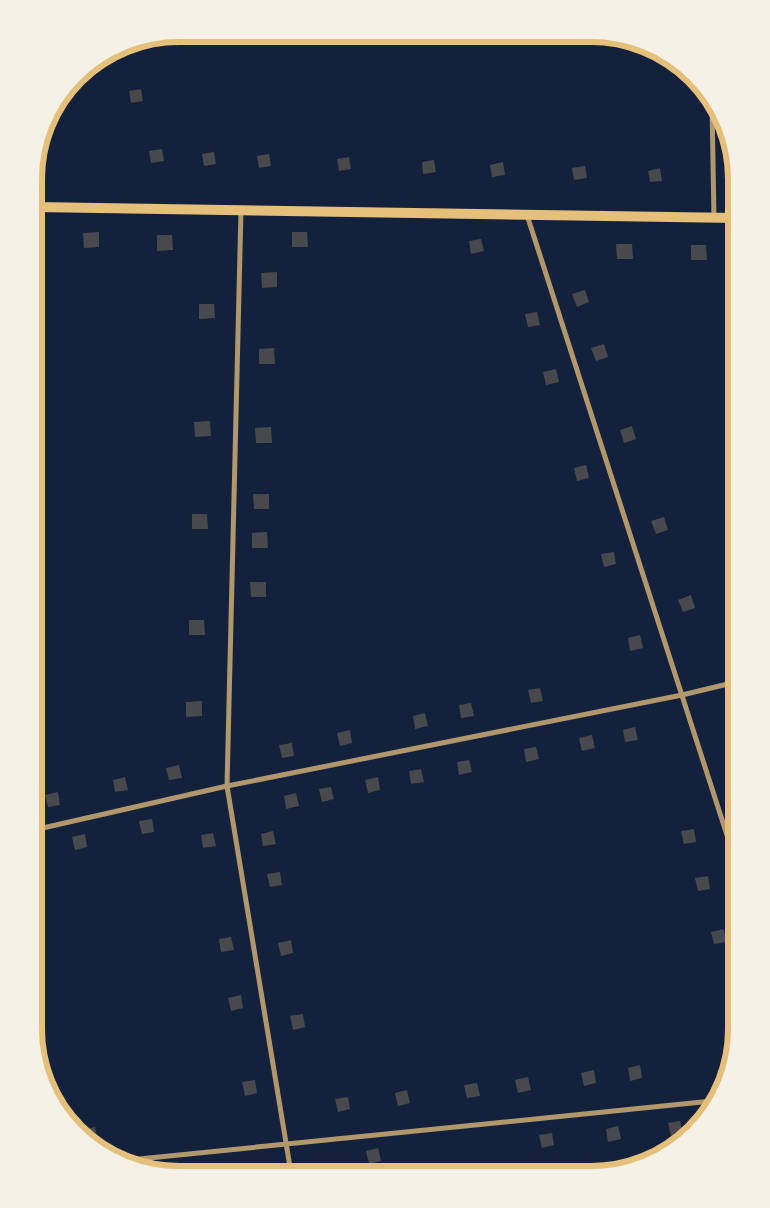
<svg xmlns="http://www.w3.org/2000/svg" width="770" height="1208" font-family="Mulish,sans-serif">
<style>
.building{fill:#48494c}
.lines{fill:none;stroke-linecap:round;stroke-linejoin:round}
.minor{stroke:#b1986c;stroke-width:5}
.secondary{stroke:#e5c07b;stroke-width:10}
.rim{fill:none;stroke:#e5c07b;stroke-width:6}
</style>
<rect width="100%" height="100%" fill="#14213d"/>
<path class="building" d="M141 89 143 101 131 103 129 91Z
M162 149 164 161 151 163 149 151Z
M214 152 216 164 204 166 202 154Z
M269 154 271 166 259 168 257 156Z
M349 157 351 169 339 171 337 159Z
M434 160 436 172 423 174 422 162Z
M503 162 505 175 492 177 490 165Z
M585 166 587 178 574 180 572 168Z
M660 168 662 181 650 182 648 171Z
M99 232V247L84 248 83 233Z
M292 232H307L308 247H292Z
M157 235H172L173 250 157 251Z
M481 239 484 251 471 254 469 241Z
M616 244H632L633 259H617Z
M691 245H706L707 260H691Z
M277 272V287L262 288 261 273Z
M585 290 589 302 577 307 572 294Z
M199 304H214L215 318 199 319Z
M537 312 540 325 528 327 525 314Z
M604 344 608 357 596 361 591 348Z
M274 348 275 364H259V349Z
M556 369 559 382 546 385 543 372Z
M210 421 211 436 195 437 194 422Z
M632 426 636 439 624 443 620 430Z
M271 427 272 443H256L255 428Z
M586 465 589 478 577 481 574 468Z
M253 494H269V509H254Z
M192 514H207L208 529H192Z
M664 517 668 530 656 534 651 521Z
M267 532 268 548H252V533Z
M614 552 616 564 604 567 601 554Z
M250 582H266V597H251Z
M691 595 695 608 683 612 678 600Z
M189 620H204L205 635H189Z
M640 635 643 648 630 651 628 638Z
M540 688 543 701 531 703 528 690Z
M202 701V716L186 717V702Z
M471 703 474 716 461 718 459 705Z
M425 713 428 726 415 729 413 716Z
M635 727 638 740 625 742 623 730Z
M350 730 352 743 340 746 337 733Z
M592 735 595 748 582 751 579 738Z
M292 743 294 756 282 758 279 745Z
M536 747 539 759 526 762 524 749Z
M469 760 472 772 459 775 457 762Z
M179 765 182 778 169 780 166 768Z
M421 769 424 782 411 784 409 771Z
M125 777 128 790 115 792 113 780Z
M378 777 380 790 368 793 365 780Z
M331 787 334 799 322 802 319 789Z
M58 792 60 805 48 807 45 795Z
M296 793 299 806 286 809 284 796Z
M152 819 154 832 142 834 139 821Z
M694 829 696 842 684 844 681 831Z
M273 831 276 844 263 846 261 834Z
M213 833 216 846 203 848 201 835Z
M85 834 87 847 75 850 72 837Z
M280 872 282 885 270 887 267 874Z
M708 876 710 889 698 891 695 878Z
M724 929 726 942 714 944 711 932Z
M231 937 234 950 221 952 219 939Z
M291 940 293 953 281 956 278 943Z
M736 975V988L728 990 725 977Z
M241 995 243 1008 231 1011 228 998Z
M303 1014 305 1027 293 1030 290 1016Z
M640 1065 642 1078 630 1081 628 1068Z
M594 1070 596 1083 584 1086 581 1073Z
M528 1077 531 1090 518 1093 515 1080Z
M255 1080 257 1093 245 1096 242 1082Z
M477 1083 480 1096 467 1098 464 1085Z
M407 1090 410 1103 398 1106 395 1093Z
M348 1097 350 1109 338 1112 335 1099Z
M680 1121 683 1134 671 1136 668 1123Z
M618 1126 621 1139 608 1142 606 1129Z
M95 1127 98 1140 89 1142 84 1135 83 1130Z
M552 1133 554 1145 542 1148 539 1135Z
M378 1148 381 1161 369 1164 366 1151Z"/>
<g class="lines">
<path class="minor" d="M712 105 714 218
M241 210 227 786 291 1173
M527 215 736 863
M34 830 227 786 682 695 736 682
M129 1160 712 1101"/>
<path class="secondary" d="M35 207 736 218"/>
</g>
<path d="M0 0H770V1208H0ZM179 42H591A137 137 0 0 1 728 179V1029A137 137 0 0 1 591 1166H179A137 137 0 0 1 42 1029V179A137 137 0 0 1 179 42Z" fill="#f6f1e7" fill-rule="evenodd"/>
<path class="rim" d="M179 42H591A137 137 0 0 1 728 179V1029A137 137 0 0 1 591 1166H179A137 137 0 0 1 42 1029V179A137 137 0 0 1 179 42Z"/>
</svg>
